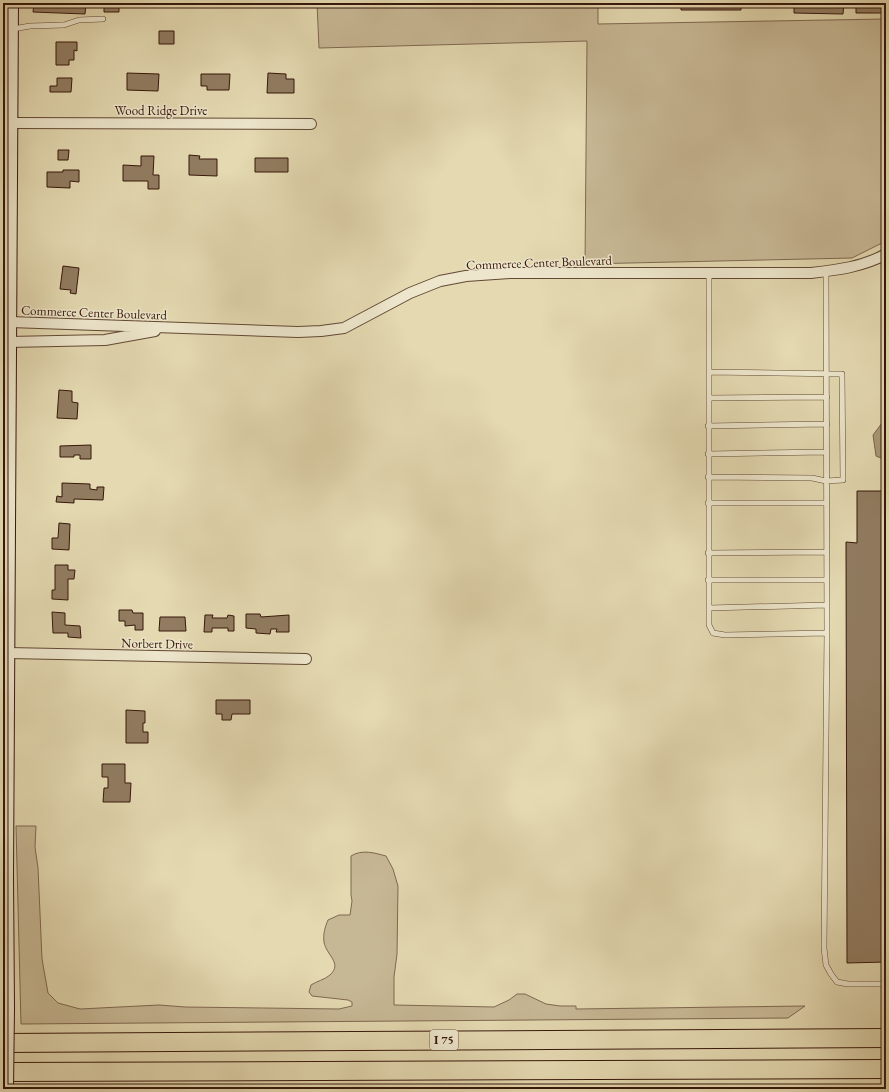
<svg xmlns="http://www.w3.org/2000/svg" width="889" height="1092" font-family="'EB Garamond',serif">
<style>
.green{fill:#c7b895;stroke:#7f6850}
.water{fill:#a99778;stroke:#7b644c}
.building{fill:#917c61;stroke:#37170a}
.lines{fill:none;stroke-linecap:round;stroke-linejoin:round}
.lane-casing{stroke:#624834;stroke-width:6}
.street-casing{stroke:#624834;stroke-width:12}
.secondary-casing{stroke:#37170a;stroke-width:16}
.highway-casing{stroke:#37170a;stroke-width:20}
.lane{stroke:#ede6cc;stroke-width:5}
.street{stroke:#ede6cc;stroke-width:10}
.secondary{stroke:#ede6cc;stroke-width:14}
.highway{stroke:#e4d9b1;stroke-width:18}
.secondary-bridge-casing{stroke:#37170a;stroke-width:16;stroke-linecap:butt}
.secondary-bridge{stroke:#ede6cc;stroke-width:14}
.labels{text-anchor:middle;stroke-width:3;stroke-linejoin:round;paint-order:stroke}
.shield{fill:#ede6cc;stroke:#6e5544;stroke-width:1}
.shield-label{font-size:12px;font-weight:bold;fill:#37170a}
.street-label{font-size:13px;fill:#37170a;stroke:#ede6cc}
</style>
<rect width="100%" height="100%" fill="#e4d9b1"/>
<filter id="stains"><feTurbulence type="fractalNoise" baseFrequency=".005" numOctaves="4"/><feColorMatrix values="0 0 0 0 .2 0 0 0 0 .09 0 0 0 0 .02 0 0 0 .5 -.17"/></filter>
<radialGradient id="worn" r=".72"><stop offset=".6" stop-color="#630" stop-opacity="0"/><stop offset="1" stop-color="#630" stop-opacity=".3"/></radialGradient>
<path class="green" d="M317 3H598V24L886 19V241L852 258 585 264 587 41 319 48Z
M16 826H36L35 847 38 868 42 959 48 993 58 1003 80 1009 159 1005 185 1007 339 1009 352 1006V1002L348 1000 312 996 309 992 311 985C317 981 324 980 330 975 343 963 326 955 324 942 323 934 325 927 328 920L339 915H350L352 901 351 895V856C362 849 375 853 386 856L393 869 398 886 397 954 394 977V1005L494 1007 509 1000 517 994H525L546 1004 560 1006H576V1009L805 1006 788 1018 21 1024Z"/>
<path class="water" d="M885 419H886V460L876 456 873 435Z"/>
<path class="building" d="M34 3H86L85 14 33 12Z
M104 3H119V12H104Z
M681 3H741V10H681Z
M794 3H844L843 14 794 13Z
M856 3H886V13H856Z
M159 31H174V44H159Z
M56 42H77V51L74 50V60H69V65H56Z
M127 73 159 74 158 91 127 90Z
M268 73 286 74V79H294V93H267Z
M201 74H230L229 90H207V86H201Z
M57 78H72L71 92H50V86H57Z
M58 150H69L68 160H58Z
M189 155 200 156 199 159H217V176L189 175Z
M141 156H154L153 175H159V189H148V181H123V165L141 166Z
M255 158H288V172H255Z
M63 170H79V182L70 181V188L47 187V172H63Z
M63 266 79 268 76 294 70 293 71 290 60 289Z
M59 390 72 391V402L78 403 77 419 57 418Z
M91 445V459H80V455H74V457H60V446Z
M62 483 90 484V489L97 490V487H104L103 500 74 499V503L56 502 57 496 62 497Z
M857 491H886V962L847 963 846 542 857 543Z
M59 523 70 524 69 550 52 549V538H58Z
M55 565H68V570H75L74 579H68V600L52 599V590H55Z
M119 610H132L133 613H143V630H135V625L125 626V621H119Z
M52 612 65 613V625L80 626 81 638 68 637V633H53Z
M246 614H260L261 617 289 615V632H276L277 629H271L270 634 256 633V629L246 628Z
M205 615H213L212 618H227L228 615 234 616V631H228V628H212V632H204Z
M160 617H185L186 631H159Z
M216 700H250V714H232L231 720H222V714H216Z
M126 710 145 711V723H143V732H148V743H126Z
M102 764H125V783H131L130 802H103L104 788H108V777H102Z"/>
<g class="lines">
<defs>
<path id="lane" d="M13 29 30 26 64 25 79 20 103 19
M826 271 827 633 824 948 826 965 831 974 837 982 848 984H886
M709 273V625L713 633 725 635 827 633
M709 398 827 397
M708 426 827 424
M708 454 826 452
M708 477 812 478 826 481 843 480 842 374 709 372
M708 503H826
M708 553 827 552
M708 580H827
M709 608 827 605"/>
<path id="street" d="M12 123 311 124
M10 322 298 332 321 331 344 328 410 293 440 281 466 276 510 273H811C837 270 863 267 886 254
M9 342 105 340 155 331
M8 653 306 659"/>
<path id="secondary" d="M7 1008 6 876 11 3"/>
<path id="highway" d="M3 1043 886 1038
M3 1072 886 1069"/>
</defs>
<use href="#lane" class="lane-casing"/>
<use href="#street" class="street-casing"/>
<use href="#secondary" class="secondary-casing"/>
<use href="#highway" class="highway-casing"/>
<use href="#lane" class="lane"/>
<use href="#street" class="street"/>
<use href="#secondary" class="secondary"/>
<use href="#highway" class="highway"/>
<defs>
<path id="secondary-bridge" d="M6 1089 7 1008"/>
</defs>
<use href="#secondary-bridge" class="secondary-bridge-casing"/>
<use href="#secondary-bridge" class="secondary-bridge"/>
</g>
<g class="labels">
<rect class="shield" x="430" y="1030" width="28" height="20" rx="3"/>
<g class="shield-label">
<text x="444" y="1044">I 75</text>
</g>
<g class="street-label">
<text x="161" y="115">Wood Ridge Drive</text>
<text transform="translate(539 262) rotate(-2)" y="5">Commerce Center Boulevard</text>
<text transform="translate(94 312) rotate(2)" y="5">Commerce Center Boulevard</text>
<text transform="translate(157 643) rotate(1)" y="5">Norbert Drive</text>
</g>
</g>
<rect width="889" height="1092" fill="none" stroke="#e4d9b1" stroke-width="16"/>
<rect x="4" y="4" width="881" height="1084" fill="none" stroke="#37170a" stroke-width="2"/>
<rect x="8" y="8" width="873" height="1076" fill="none" stroke="#37170a"/>
<rect width="100%" height="100%" filter="url(#stains)"/>
<rect width="100%" height="100%" fill="url(#worn)"/>
</svg>
